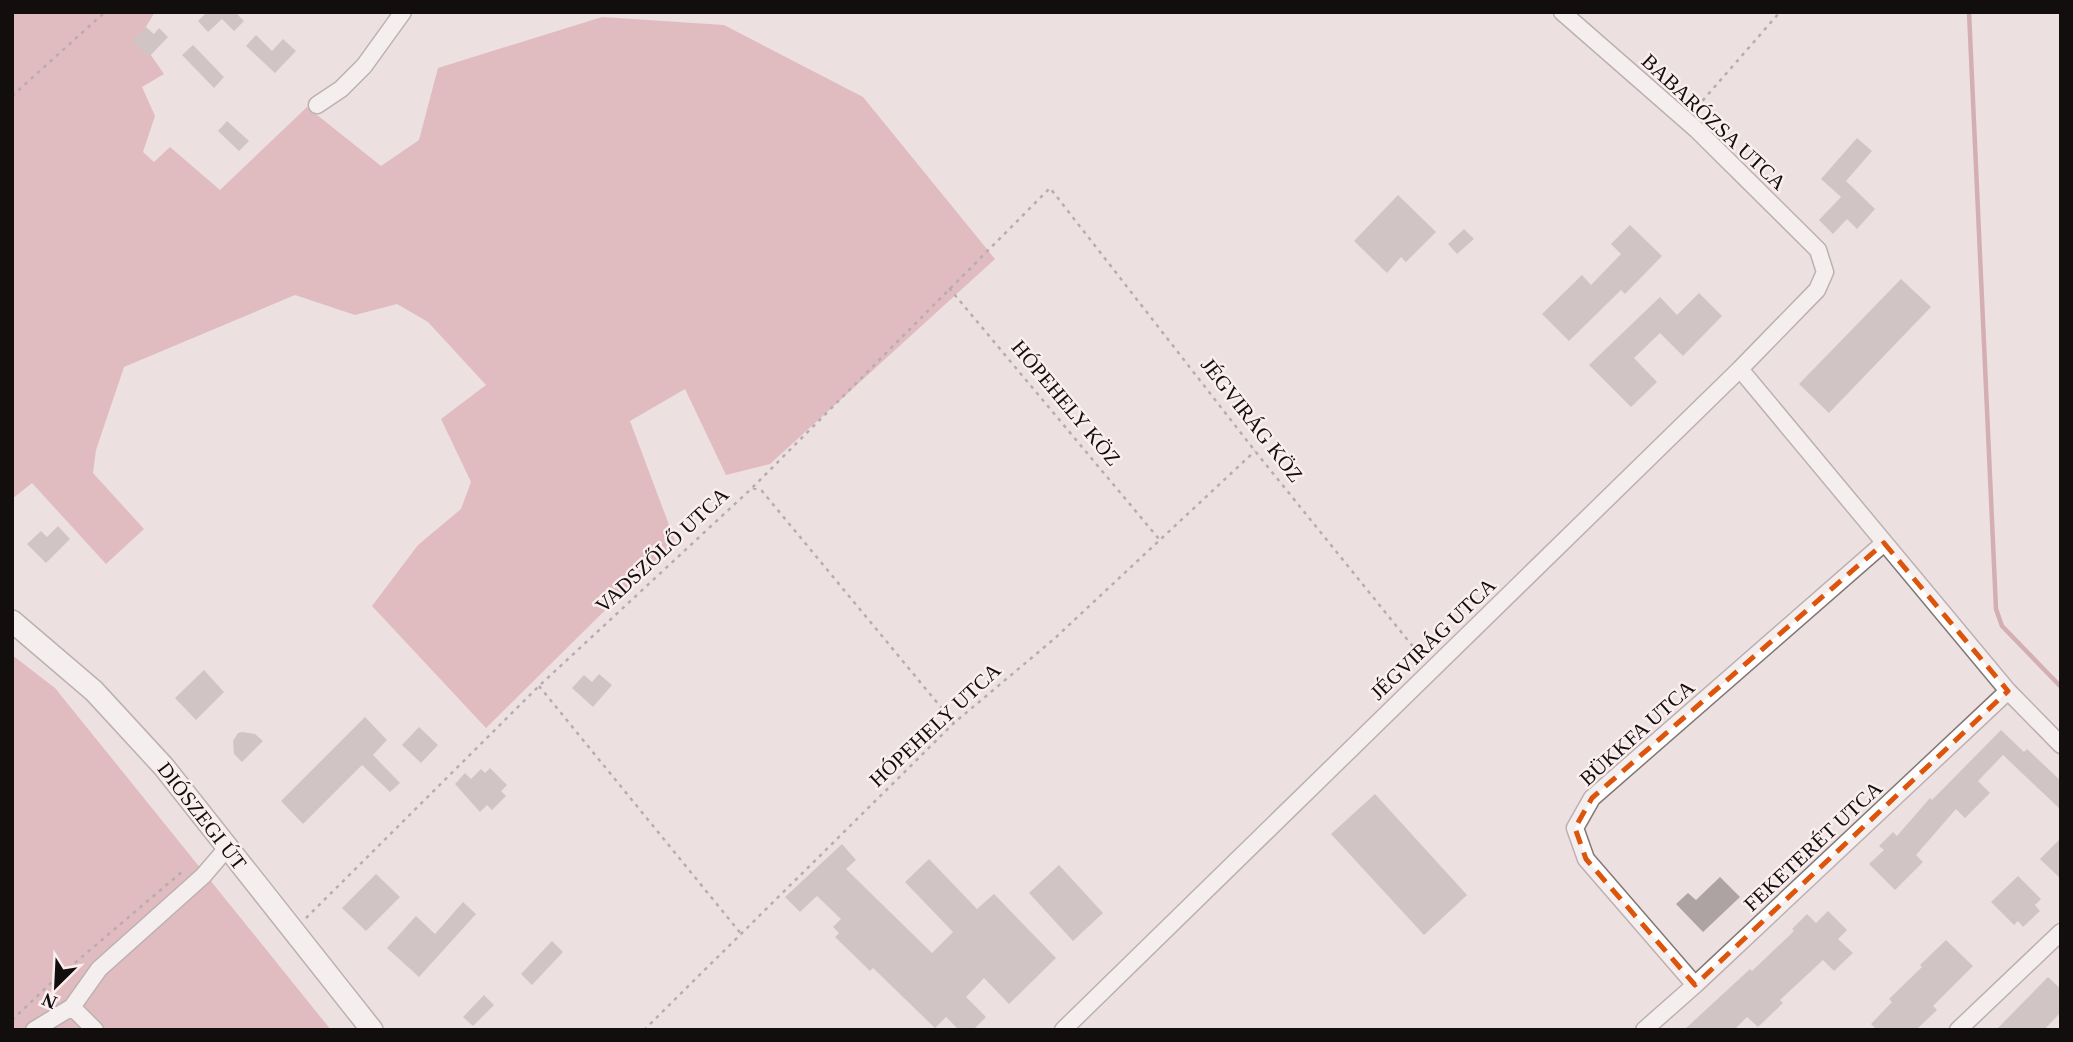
<svg xmlns="http://www.w3.org/2000/svg" width="2073" height="1042" font-family="'Times New Roman',serif">
<style>
.forest{fill:#d18f95}
.lines{fill:none;stroke-linecap:round;stroke-linejoin:round}
.stream{stroke:#b3747a;stroke-width:4.5}
.building{fill:#aea3a3}
.minor-casing{stroke:#827778;stroke-width:19}
.secondary-casing{stroke:#827778;stroke-width:24}
.path{stroke:#776f6f;stroke-width:2.5;stroke-dasharray:3.5 5;stroke-linecap:butt}
.minor{stroke:#fff;stroke-width:16}
.secondary{stroke:#fff;stroke-width:21}
.marked{fill:none;stroke:#dd550c;stroke-width:5;stroke-dasharray:14 9;stroke-linejoin:round}
.labels{text-anchor:middle;stroke-width:5;stroke-linejoin:round;paint-order:stroke}
.street-label{font-size:21px;fill:#120e0e;stroke:#faeeee}
</style>
<rect width="100%" height="100%" fill="#ede0e1"/>
<path class="forest" d="M12 12H155L139 38 164 74 142 87 155 116 143 152 154 162 170 147 220 190 307 107 381 166 419 140 438 68 602 17 724 25 863 97 995 259 770 464 726 475 685 389 630 421 675 541 486 728 372 606 418 545 461 509 471 482 441 419 486 385 428 322 397 304 355 315 295 295 124 367 96 450 93 473 144 529 106 564 32 483 12 499Z
M12 655 55 688 331 1030H105L98 1021 88 1030H12Z"/>
<g class="lines">
<path class="stream" d="M1969 12 1996 609 2002 626 2061 687"/>
</g>
<path class="building" d="M207 12H235L244 21 234 31 222 19 208 32 198 21Z
M146 27 154 34 159 28 168 37 149 57 133 41Z
M256 35 272 51 283 39 296 51 275 73 246 46Z
M193 45 224 77 214 88 182 55Z
M227 121 249 141 239 151 218 131Z
M1857 138 1872 151 1846 181 1875 209 1857 229 1847 219 1833 234 1819 220 1841 197 1821 179Z
M1398 195 1436 232 1406 262 1401 257 1387 273 1354 241Z
M1630 225 1662 256 1625 294 1621 290 1569 341 1542 314 1582 275 1591 285 1621 254 1611 244Z
M1464 229 1474 239 1457 254 1448 244Z
M1901 279 1931 307 1829 413 1799 384Z
M1699 293 1722 316 1683 356 1660 333 1634 358 1657 382 1631 407 1589 365 1660 297 1677 315Z
M58 526 70 539 46 563 27 544 41 531 47 537Z
M204 670 224 692 196 720 175 698Z
M599 674 612 685 593 707 572 688 584 675 592 682Z
M365 717 387 740 373 755 400 783 390 792 362 765 303 824 281 801Z
M419 727 438 745 421 763 402 745Z
M2001 730 2024 752 2027 749 2061 781V810L2003 755 1978 781 1990 793 1965 818 1956 809 1916 855 1923 862 1895 890 1869 864 1884 850 1879 846 1893 832 1897 836 1930 798 1932 800Z
M242 732 255 734 263 741 242 762 234 754 233 741 238 733Z
M490 768 507 785 501 791 506 796 492 810 487 805 480 812 455 784 465 773 471 779 481 769 485 773Z
M1375 794 1467 895 1424 935 1331 834Z
M2061 838V879L2040 859Z
M842 844 856 860 846 869 932 953 953 932 905 882 929 859 977 909 994 894 1056 958 1009 1004 984 978 966 997 986 1017 973 1030H959L946 1017 935 1028 873 968 870 971 835 937 839 933 833 927 841 919 817 896 800 912 785 897Z
M1059 865 1103 913 1073 941 1029 893Z
M376 874 400 897 366 931 342 908Z
M2018 876 2041 899 2035 905 2040 911 2023 927 2018 921 2014 925 1991 902Z
M1720 877 1740 897 1703 932 1676 904 1688 893 1696 900Z
M463 902 476 914 419 977 387 948 416 916 435 934Z
M1828 911 1847 930 1838 939 1853 953 1834 971 1823 960 1780 1000 1783 1003 1758 1027 1747 1017 1734 1030H1684L1750 969 1752 971 1794 931 1792 929 1807 914 1816 923Z
M1946 940 1973 966 1933 1006 1937 1010 1916 1030H1877L1871 1024 1892 1002 1889 999 1922 967 1920 965Z
M552 941 563 952 532 985 521 974Z
M2048 977 2061 989V1012L2044 1030H1996Z
M484 995 494 1005 473 1026 463 1017Z"/>
<g class="lines">
<defs>
<path id="minor" d="M317 105 341 89 364 66 403 12
M1740 369 2008 691 2061 745
M1695 985 1586 859 1575 828 1592 798 1884 543
M72 1007 95 1030
M34 1030 72 1007 99 969 203 876 227 848
M1063 1030 1740 369 1817 290 1825 272 1818 250 1697 130 1562 12
M1644 1030 1695 985 2008 691
M1958 1030 2061 932"/>
<path id="secondary" d="M12 621 94 691 164 767 372 1030"/>
</defs>
<use href="#minor" class="minor-casing"/>
<use href="#secondary" class="secondary-casing"/>
<path class="path" d="M12 96 105 12
M1697 107 1780 12
M949 288 1159 539
M753 488 762 491 954 723
M539 686 742 935
M306 918 539 686 752 488 1050 188 1255 451 1423 659
M12 1020 50 984 183 871
M644 1030 954 723 1054 639 1255 451"/>
<use href="#minor" class="minor"/>
<use href="#secondary" class="secondary"/>
</g>
<path d="M0 0H2073V1042H0ZM1884 543 2008 691 1695 985 1586 859 1575 828 1592 798Z" fill="#ede0e1" fill-opacity=".55" fill-rule="evenodd"/>
<path class="marked" d="M1884 543 2008 691 1695 985 1586 859 1575 828 1592 798Z"/>
<g class="labels">
<g class="street-label">
<text transform="translate(1714 122) rotate(43)" y="7">BABARÓZSA UTCA</text>
<text transform="translate(1066 403) rotate(50)" y="7">HÓPEHELY KÖZ</text>
<text transform="translate(1252 420) rotate(52)" y="7">JÉGVIRÁG KÖZ</text>
<text transform="translate(662 550) rotate(-43)" y="7">VADSZŐLŐ UTCA</text>
<text transform="translate(1433 639) rotate(-44)" y="7">JÉGVIRÁG UTCA</text>
<text transform="translate(935 725) rotate(-43)" y="7">HÓPEHELY UTCA</text>
<text transform="translate(1637 733) rotate(-42)" y="7">BÜKKFA UTCA</text>
<text transform="translate(202 816) rotate(52)" y="7">DIÓSZEGI ÚT</text>
<text transform="translate(1813 846) rotate(-43)" y="7">FEKETERÉT UTCA</text>
</g>
</g>
<rect width="2073" height="1042" fill="none" stroke="#120e0e" stroke-width="28"/>
<g transform="translate(56 986) rotate(204)" stroke="#faeeee" stroke-width="5" paint-order="stroke">
<path d="M0-5L12 26L0 18L-12 26Z" fill="#120e0e"/>
<text y="-10" font-size="19" font-weight="bold" text-anchor="middle" fill="#120e0e">N</text>
</g>
</svg>
